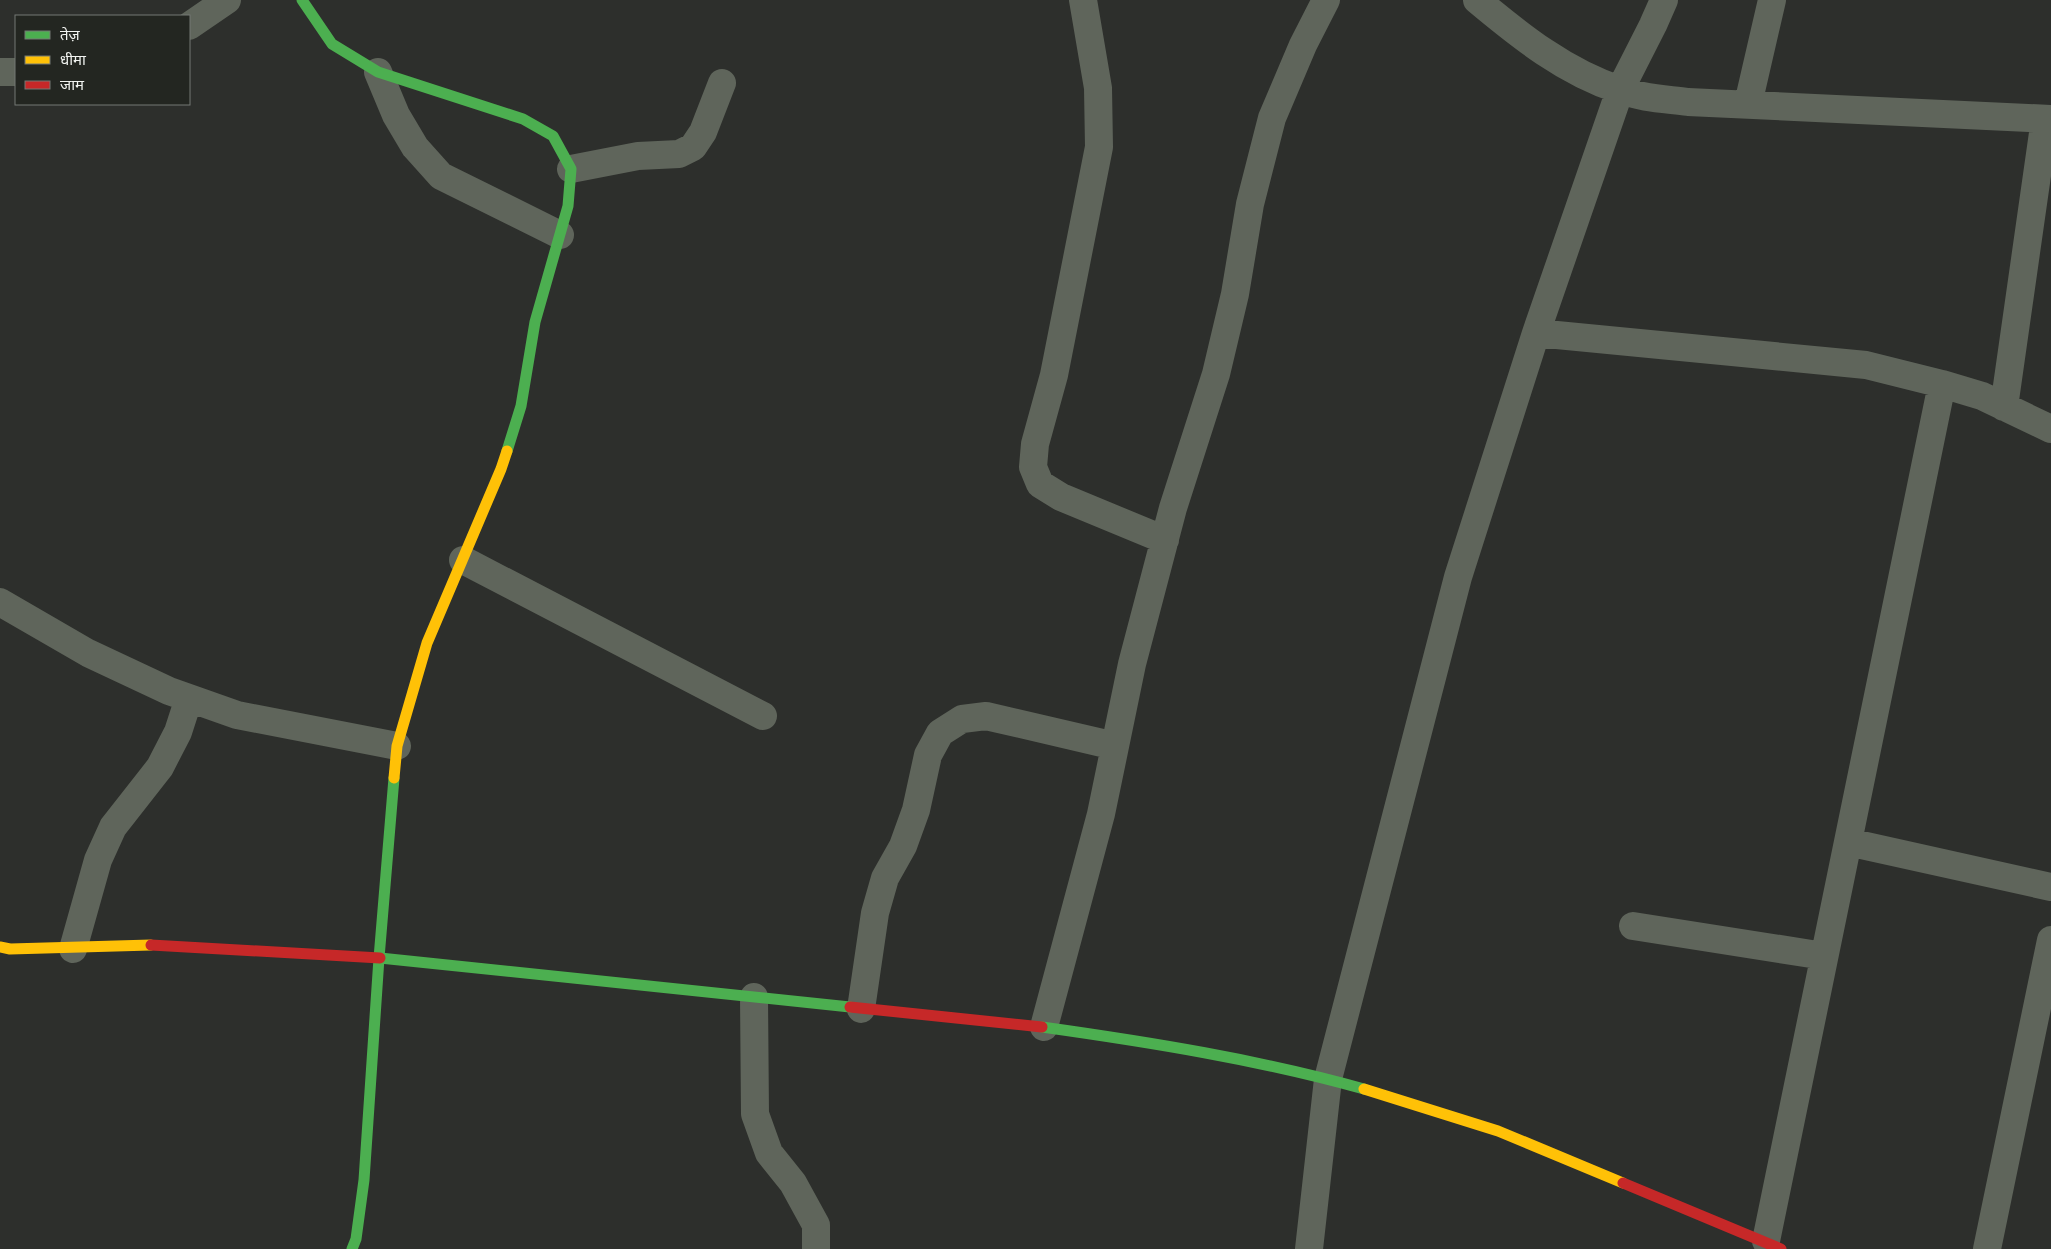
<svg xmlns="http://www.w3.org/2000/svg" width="2051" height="1249" font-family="Helvetica,'Noto Sans Devanagari',sans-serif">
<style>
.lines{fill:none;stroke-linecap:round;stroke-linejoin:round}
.street{stroke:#5f655b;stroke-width:28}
.fast{stroke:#4caf50;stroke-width:11}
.slow{stroke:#ffc107;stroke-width:11}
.jam{stroke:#c62828;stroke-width:11}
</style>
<rect width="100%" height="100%" fill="#2d2f2c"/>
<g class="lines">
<path class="street" d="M1083 0 1098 88 1099 147 1054 375 1035 444 1033 467 1040 484 1061 497 1165 540
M1477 0C1520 36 1565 72 1620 90 1641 98 1666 99 1688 102L2051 119
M189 26 227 0
M0 72H16
M378 72 396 115 415 147 441 176 560 235
M1748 104 1772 0
M571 169 638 156 679 154 693 147 703 132 722 83
M1536 333 1866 365 1942 384 1982 396 2051 429
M2004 407 2045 119
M463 560 763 716
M0 602 88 653 169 691 237 715 397 746
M1848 842 2051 887
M1633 926 1824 956
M73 949 98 860 113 827 160 767 178 732 189 698
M754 997 755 1114 769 1153 793 1183 816 1225V1249
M861 1009 875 913 885 878 903 846 916 810 928 755 940 733 962 719 986 716 1115 746
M1044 1027 1101 814 1132 664 1173 508 1216 374 1235 294 1250 204 1272 118 1303 45 1326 0
M1766 1241 1942 384
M1309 1249 1328 1079 1458 577 1536 333 1620 90 1653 25 1664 0
M1987 1249 2051 940"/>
<path class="fast" d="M302 0 332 44 378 72 523 119 553 136 571 169 568 206 535 322 521 406 507 451
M380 958 850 1007
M1042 1027C1149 1042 1261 1060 1364 1089
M352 1249 356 1239 364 1180 379 958 394 778"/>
<path class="slow" d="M394 778 397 746 427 643 501 469 507 451
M0 947 10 949 151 945
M1364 1089 1498 1131 1623 1183"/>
<path class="jam" d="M151 945 380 958
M850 1007 1042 1027
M1623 1183 1781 1249"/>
</g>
<rect x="15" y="15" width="175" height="90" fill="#232621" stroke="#757874"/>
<rect x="25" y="31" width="25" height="8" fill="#4caf50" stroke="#757874"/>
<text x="60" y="40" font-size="15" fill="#f1f3f0">तेज़</text>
<rect x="25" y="56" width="25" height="8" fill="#ffc107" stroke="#757874"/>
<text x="60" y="65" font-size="15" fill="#f1f3f0">धीमा</text>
<rect x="25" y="81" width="25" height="8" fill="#c62828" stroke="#757874"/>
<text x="60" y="90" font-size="15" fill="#f1f3f0">जाम</text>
</svg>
